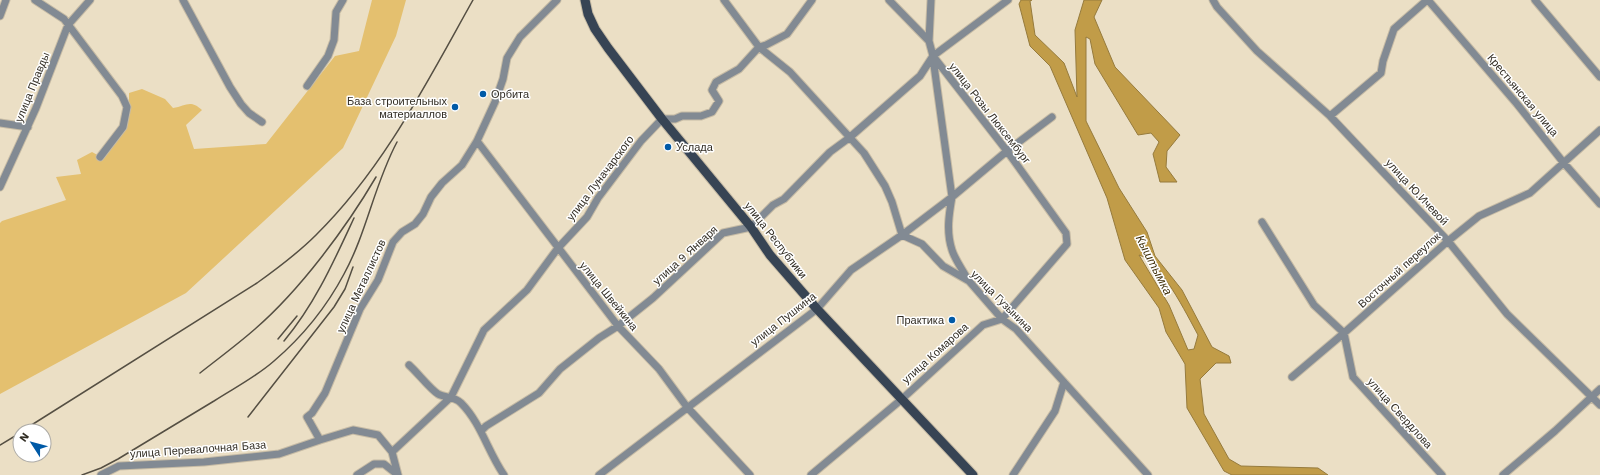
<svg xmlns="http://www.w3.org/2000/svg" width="1600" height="475" font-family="'Work Sans',sans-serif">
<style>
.green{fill:#e4c06f}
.water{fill:#c19c48;stroke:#967b3d;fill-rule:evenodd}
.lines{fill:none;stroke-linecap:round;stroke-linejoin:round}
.minor-casing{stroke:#c6bba5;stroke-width:9}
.major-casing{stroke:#c6bba5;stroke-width:11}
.minor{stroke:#828a93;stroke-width:7}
.major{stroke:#374454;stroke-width:9}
.rail{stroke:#554f43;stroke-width:1.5}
.poi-dot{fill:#005aa7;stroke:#fff;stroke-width:1.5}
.labels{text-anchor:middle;stroke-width:3;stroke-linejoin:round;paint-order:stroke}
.street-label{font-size:11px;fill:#322d24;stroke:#fff}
.poi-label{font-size:11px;fill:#322d24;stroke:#fff;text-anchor:start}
.water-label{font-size:12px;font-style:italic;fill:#43330e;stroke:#fff}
</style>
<rect width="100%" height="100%" fill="#ebdfc5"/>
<path class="green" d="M372 0H406L396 36 343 148 186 293 0 394V223L2 221 66 200 56 177 81 174 77 160 92 152 103 158 129 118V93L142 89 165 99 173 108C186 106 190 99 202 110L186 125 194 149 266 144 335 56 359 51Z"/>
<path class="water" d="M1021 0H1032L1030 1 1035 35 1064 63 1077 97 1075 30 1084 0H1102L1094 17 1115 67 1180 135 1167 151 1166 167 1177 182H1160L1153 154 1159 142 1151 133 1138 135 1095 64 1090 39 1086 37V121L1119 188 1147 232 1155 256 1182 290 1212 347 1229 356 1231 363H1216L1200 379 1204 414 1229 459 1241 466 1318 468 1328 475H1232L1224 471 1187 408 1185 364 1166 332 1159 308 1125 260 1107 198 1050 66 1030 46 1019 4ZM1139 255C1160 260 1187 315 1198 335L1194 349 1188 350 1169 305Z"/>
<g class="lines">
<defs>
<path id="minor" d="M35 0 64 19 122 96 127 107 123 127 100 157
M183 0 230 87 241 104 249 113 262 122
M724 0 759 47 790 72 864 153 885 186 892 202 902 235 922 244 943 266 969 281 1002 319 1016 329 1148 475
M1213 0 1217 7 1257 51 1330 116 1448 241 1507 314 1600 405
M1428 0 1517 104 1563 162 1600 204
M1535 0 1600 77
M0 16 6 0
M929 41 931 0
M933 58 952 197C949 214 946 232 952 250 955 260 963 270 968 280
M307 86 328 56 334 40 336 12 343 0
M1330 116 1381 73 1383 61 1394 29 1427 0
M0 123 28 127
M477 141 618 326 659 369 687 407 750 475
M0 187 36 108 68 25 90 0
M1262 222 1314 305 1344 333 1353 377 1442 475
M409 365C417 372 430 389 438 394 445 398 454 396 461 403 481 423 488 452 504 475
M1292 377 1344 333 1448 241 1479 216 1530 193 1600 130
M481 431 486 426 539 393 560 369 599 338 618 326 653 298 723 233 751 227 773 205 784 199 830 152 849 138 920 76 933 56 1008 0
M392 452 451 397 484 330 527 290 558 248 587 217 598 198 641 141 662 119H675L682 116H701L712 112 719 101 712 90 716 82 739 69 759 47 766 45 787 34 812 0
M101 475 119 466 204 462 279 454 320 440
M357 475 374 464H384L398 475
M398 475 392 452 378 435 353 430 320 440 307 417 312 413 325 393 360 309 378 280 393 242 402 232 415 224 423 214 431 197 442 183 462 165 477 141 495 102 503 79 507 58 520 37 557 0
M599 475 817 309 851 270 902 235 952 197 1007 151 1052 117
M811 475 902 399 983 325 1002 319 1067 244 1066 233 1007 151 933 56 929 41 889 0
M1013 475 1055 411 1064 382
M1503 475 1555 431 1600 389"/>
<path id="major" d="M585 0 588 14 595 29 608 48 662 119 751 227 770 255 817 309 973 475"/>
</defs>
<use href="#minor" class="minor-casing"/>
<use href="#major" class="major-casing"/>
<use href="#minor" class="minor"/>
<use href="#major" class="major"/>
<path class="rail" d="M278 339 297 316
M284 341C315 304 334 261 354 218
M200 373C219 358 238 344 255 329 300 290 346 228 376 177
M248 417 334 307 345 289 353 267
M22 431 257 283C278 268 298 253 316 235 384 168 427 82 473 0
M0 445 20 433
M82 475 101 468 118 459C150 440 182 420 214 401 234 388 256 377 274 361 302 337 327 306 344 274 367 232 374 185 397 142"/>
</g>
<g class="poi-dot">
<circle cx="483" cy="94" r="4"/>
<circle cx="455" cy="107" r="4"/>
<circle cx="668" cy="147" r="4"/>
<circle cx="952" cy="320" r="4"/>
</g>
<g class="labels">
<g class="street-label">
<text transform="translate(32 87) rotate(-68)" y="4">улица Правды</text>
<text transform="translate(1523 95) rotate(50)" y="4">Крестьянская улица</text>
<text transform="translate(990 113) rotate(52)" y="4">улица Розы Люксембург</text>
<text transform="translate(600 178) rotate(-53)" y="4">улица Луначарского</text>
<text transform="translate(1417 192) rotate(47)" y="4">улица Ю.Ичевой</text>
<text transform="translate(776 240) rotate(52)" y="4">улица Республики</text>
<text transform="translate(685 255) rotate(-42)" y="4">улица 9 Января</text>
<text transform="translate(1399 270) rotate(-42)" y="4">Восточный переулок</text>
<text transform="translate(361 286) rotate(-65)" y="4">улица Металлистов</text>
<text transform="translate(609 296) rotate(51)" y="4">улица Швейкина</text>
<text transform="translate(1002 301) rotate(45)" y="4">улица Гузынина</text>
<text transform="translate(783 319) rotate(-38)" y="4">улица Пушкина</text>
<text transform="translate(935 353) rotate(-42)" y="4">улица Комарова</text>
<text transform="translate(1400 413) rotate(48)" y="4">улица Свердлова</text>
<text transform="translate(198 449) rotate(-4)" y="4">улица Перевалочная База</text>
</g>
<g class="poi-label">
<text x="491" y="98">Орбита</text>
<text x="447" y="105" text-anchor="end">База cтроительных<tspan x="447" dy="13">материаллов</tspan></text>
<text x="676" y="151">Услада</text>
<text x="944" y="324" text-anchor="end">Практика</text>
</g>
<g class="water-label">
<text transform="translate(1154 265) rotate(63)" y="4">Кыштымка</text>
</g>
</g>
<g transform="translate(32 443) rotate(306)"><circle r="19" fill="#ffffff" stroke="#adaba7"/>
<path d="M0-3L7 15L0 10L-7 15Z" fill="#005aa7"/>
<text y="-6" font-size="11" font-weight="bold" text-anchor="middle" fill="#322d24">N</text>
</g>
</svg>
